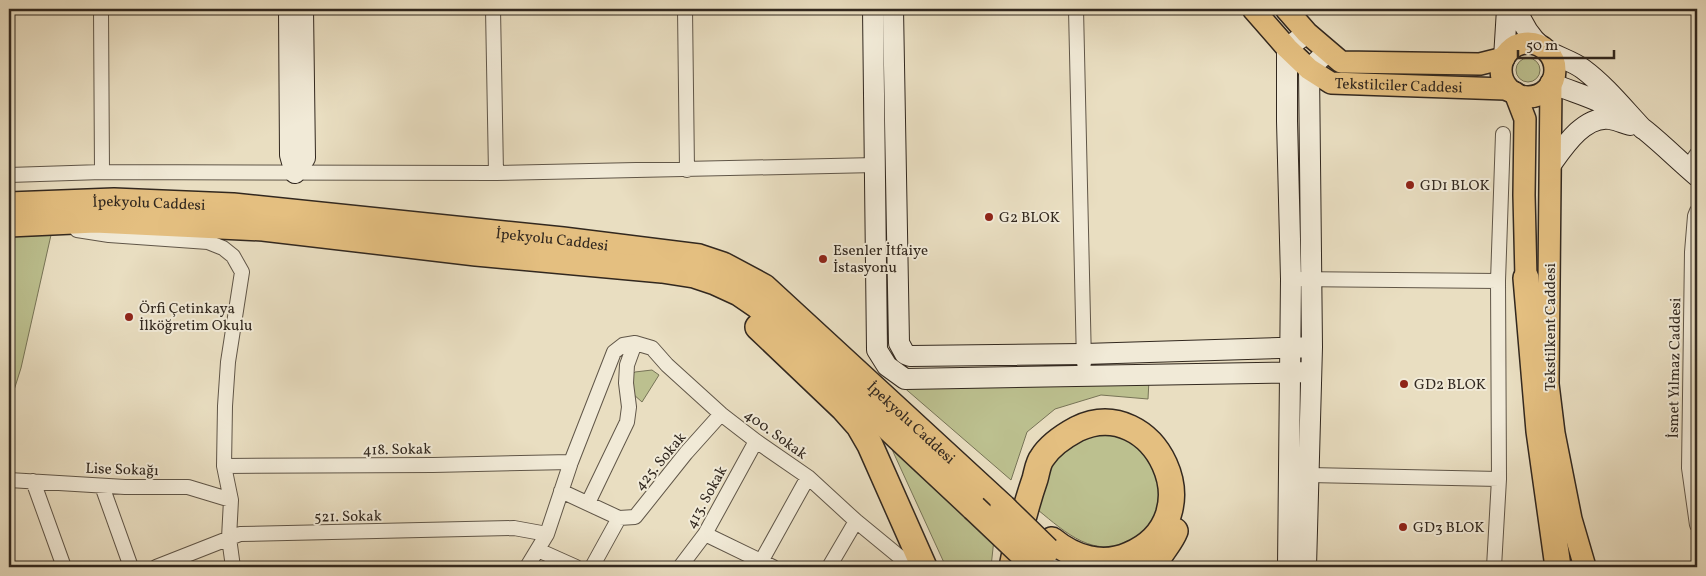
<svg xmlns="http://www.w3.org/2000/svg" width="1706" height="576" font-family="Vollkorn,serif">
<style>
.green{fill:#bcc08f;stroke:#777457}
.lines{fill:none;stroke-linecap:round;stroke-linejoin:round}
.street-casing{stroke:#605648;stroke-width:16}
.secondary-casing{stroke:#32281f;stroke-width:22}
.primary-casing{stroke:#32281f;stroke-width:24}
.highway-casing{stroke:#32281f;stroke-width:28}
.street{stroke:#f1ead7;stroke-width:14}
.secondary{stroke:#f1ead7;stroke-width:20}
.primary{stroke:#e4bf80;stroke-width:21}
.highway{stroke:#e4bf80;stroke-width:25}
.highway-bridge-casing{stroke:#32281f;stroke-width:28;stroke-linecap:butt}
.highway-bridge{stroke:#e4bf80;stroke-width:25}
.poi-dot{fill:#8f2418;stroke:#f1ead7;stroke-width:2}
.labels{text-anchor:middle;stroke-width:4;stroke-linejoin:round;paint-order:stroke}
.street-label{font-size:15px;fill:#32281f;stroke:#f1ead7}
.poi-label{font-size:15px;fill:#32281f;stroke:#f1ead7;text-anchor:start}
</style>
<rect width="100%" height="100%" fill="#e9dec1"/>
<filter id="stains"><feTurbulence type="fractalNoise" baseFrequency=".004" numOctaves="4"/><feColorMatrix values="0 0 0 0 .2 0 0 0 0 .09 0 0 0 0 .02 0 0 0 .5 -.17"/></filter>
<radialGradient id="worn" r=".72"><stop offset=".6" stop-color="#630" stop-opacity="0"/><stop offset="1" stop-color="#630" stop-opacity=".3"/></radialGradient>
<path class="green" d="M1516 70a12 12 0 1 1 24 0a12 12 0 1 1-24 0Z
M51 235 21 368 9 406V273L12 259 9 258V237Z
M652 370 659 375 642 402 633 394 629 378 635 372Z
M1149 380 1148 399 1101 395 1055 409 1027 432 1011 480 901 385Z
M1092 430 1131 435 1163 481C1161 492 1160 510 1155 519 1150 528 1141 534 1133 539 1095 561 1065 532 1038 510L1049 468 1059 450Z
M884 432 994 539 991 567H946Z"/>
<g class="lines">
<defs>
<path id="street" d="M101 9 102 172
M493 9 496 173
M685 9 687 170
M1076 9 1084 363
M1687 168 1697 154
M9 175 102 172 496 173 876 165
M1697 211 1695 216 1692 252 1689 468 1697 525
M77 230 109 235 208 242 223 248 233 256 242 272 228 362 225 406 224 466 231 500 229 538 233 567
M1291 279 1498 281
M224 466 433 465 571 462
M1309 475 1499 479
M9 480 125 487H188L231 500
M33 481 64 567
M102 486 131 567
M561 491 619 518 635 517 686 453 721 414
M588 503 627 422 629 407 626 383 627 365 635 343
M705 534 773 567
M538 550 576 567
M156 567 240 534 514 528 547 534
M527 567 547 534 571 462 614 352 623 345 635 343 652 348 667 365 721 414 756 441 808 477 856 521 901 558 917 567
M592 567 619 518
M680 567 705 534 756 441
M758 567 808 477
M829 567 856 521
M1494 567 1499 479 1498 281 1503 134"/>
<path id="secondary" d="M289 9 290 155 295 173
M873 9 877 350 887 366 905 379 1311 372
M893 9 899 343 905 354 910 356 1084 354 1312 347
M1517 9C1522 23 1531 38 1542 47 1553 56 1571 60 1583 69 1606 86 1624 109 1643 129
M1504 58 1507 9
M1551 83C1572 92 1596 98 1616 110 1646 127 1671 154 1697 176
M1550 166C1563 148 1584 115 1610 119 1617 120 1623 123 1630 125
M295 173 305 158 303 9
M1288 567 1291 279 1287 121V48L1307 33
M1306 567 1312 347 1309 69 1328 51"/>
<g id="primary">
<path id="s1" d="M1253 9 1287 48 1309 69 1331 83 1505 89 1515 93"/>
<path d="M1286 9 1307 33 1341 62 1480 64 1504 58"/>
<circle cx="1528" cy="70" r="27"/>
<path d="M1551 83 1548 384 1554 433 1571 519 1585 567"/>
<path d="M1515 93 1525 119 1524 195 1526 278"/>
</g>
<g id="highway">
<path id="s2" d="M9 205 114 201 233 206 563 240 699 257 723 265 764 287 1003 507"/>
<path d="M9 224 95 220 263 228 476 253 662 270 694 275 715 282 739 293 758 306 974 508"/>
<path d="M1526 278 1539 431 1558 567"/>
<path d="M758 327 843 408 859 426 870 445 924 567"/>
<path d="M1012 567C1018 537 1025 508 1035 479 1037 472 1038 463 1042 458 1050 445 1064 436 1077 429 1154 392 1216 518 1129 555 1102 567 1074 558 1052 540"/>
<path d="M1154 567C1159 553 1170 544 1175 531"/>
</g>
</defs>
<use href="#street" class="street-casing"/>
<use href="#secondary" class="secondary-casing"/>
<use href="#primary" class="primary-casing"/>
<use href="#highway" class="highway-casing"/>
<use href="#street" class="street"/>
<use href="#secondary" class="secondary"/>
<use href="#primary" class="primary"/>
<use href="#highway" class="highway"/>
<defs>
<path id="highway-bridge" d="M1003 507 1047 550
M974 508 1032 563"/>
</defs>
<use href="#highway-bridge" class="highway-bridge-casing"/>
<use href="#highway-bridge" class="highway-bridge"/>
</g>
<g class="poi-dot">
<circle cx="1410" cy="185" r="5"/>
<circle cx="989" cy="217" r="5"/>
<circle cx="823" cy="259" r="5"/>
<circle cx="129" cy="317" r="5"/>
<circle cx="1404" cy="384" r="5"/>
<circle cx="1403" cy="527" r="5"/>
</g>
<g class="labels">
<g class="street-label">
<text dy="5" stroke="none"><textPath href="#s1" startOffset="176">Tekstilciler Caddesi</textPath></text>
<text dy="5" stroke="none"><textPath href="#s2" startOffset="140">İpekyolu Caddesi</textPath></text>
<text dy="5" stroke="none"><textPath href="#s2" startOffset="545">İpekyolu Caddesi</textPath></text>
<text transform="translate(1550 327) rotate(-90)" y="5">Tekstilkent Caddesi</text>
<text transform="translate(1674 368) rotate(-89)" y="5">İsmet Yılmaz Caddesi</text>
<text dy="5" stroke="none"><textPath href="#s2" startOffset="965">İpekyolu Caddesi</textPath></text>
<text transform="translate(776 434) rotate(36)" y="5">400. Sokak</text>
<text transform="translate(397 449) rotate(-1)" y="5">418. Sokak</text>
<text transform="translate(660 461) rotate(-50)" y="5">425. Sokak</text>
<text transform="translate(122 469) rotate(2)" y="5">Lise Sokağı</text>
<text transform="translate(706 497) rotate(-61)" y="5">413. Sokak</text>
<text transform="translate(348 516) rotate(-1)" y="5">521. Sokak</text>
</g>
<g class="poi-label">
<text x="1420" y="190">GD1 BLOK</text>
<text x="999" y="222">G2 BLOK</text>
<text x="833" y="255">Esenler İtfaiye<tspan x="833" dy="17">İstasyonu</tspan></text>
<text x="139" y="313">Örfi Çetinkaya<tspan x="139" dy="17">İlköğretim Okulu</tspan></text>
<text x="1414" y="389">GD2 BLOK</text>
<text x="1413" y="532">GD3 BLOK</text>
</g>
</g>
<rect width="1706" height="576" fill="none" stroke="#e9dec1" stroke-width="30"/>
<rect x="10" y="10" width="1686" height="556" fill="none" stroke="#32281f" stroke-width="2.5"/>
<rect x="15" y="15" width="1676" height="546" fill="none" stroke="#32281f"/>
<path d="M1518 50v8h96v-8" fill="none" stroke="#32281f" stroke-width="2.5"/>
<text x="1526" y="50" font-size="15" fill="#32281f" stroke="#f1ead7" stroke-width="4" paint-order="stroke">50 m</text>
<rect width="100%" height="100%" filter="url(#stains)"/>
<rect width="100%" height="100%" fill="url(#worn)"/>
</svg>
